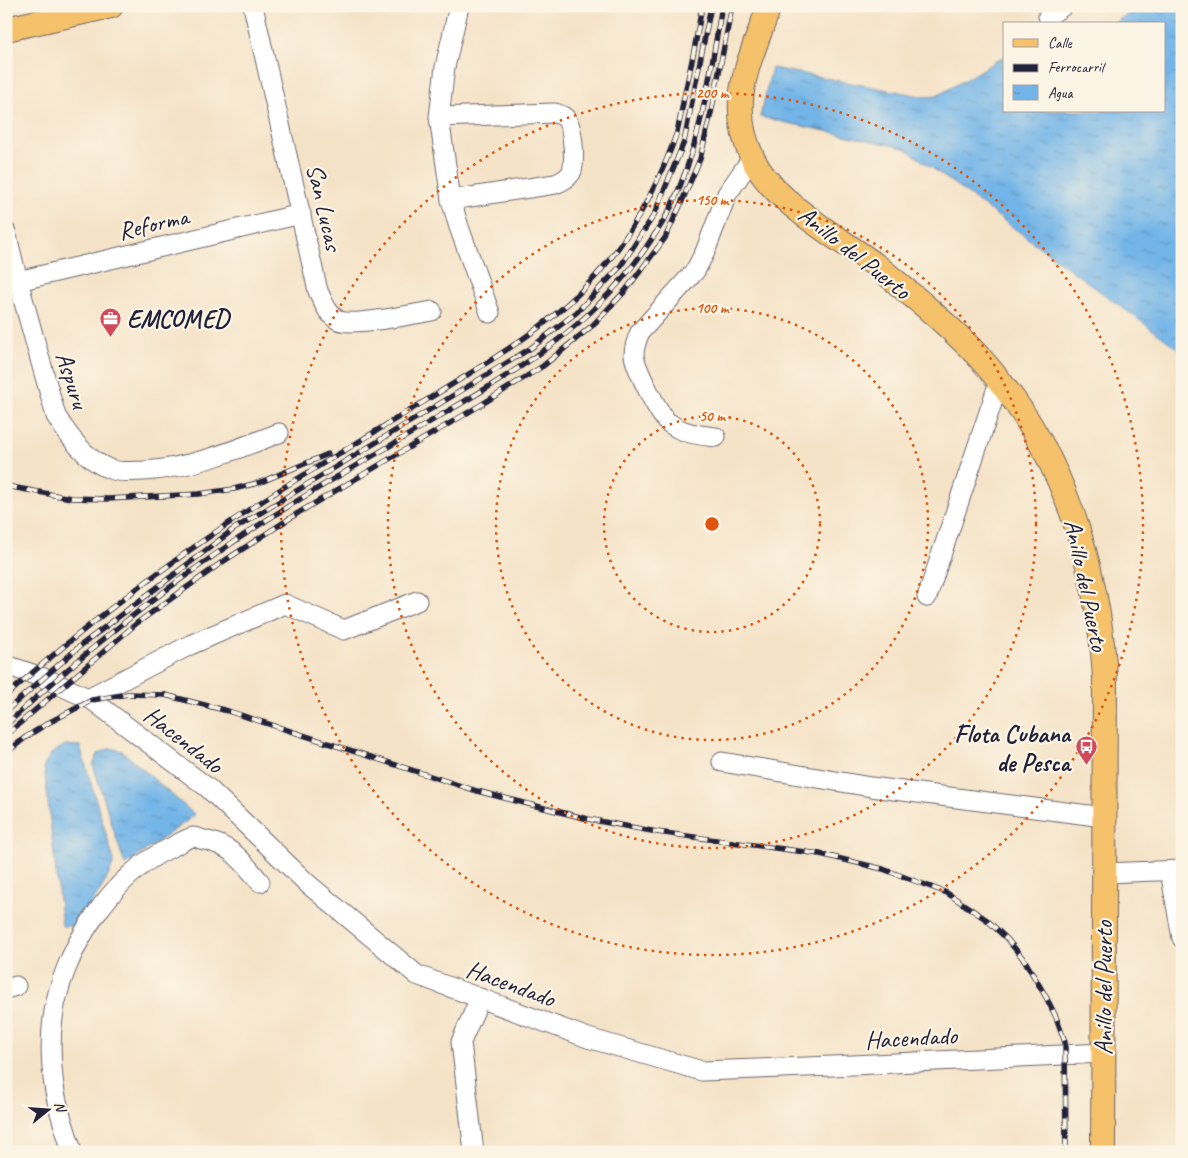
<svg xmlns="http://www.w3.org/2000/svg" width="1188" height="1158" font-family="Caveat,sans-serif">
<style>
.water{fill:url(#water-ripples);stroke:#4a6c92}
.pier{fill:#f5e3c8}
.lines{fill:none;stroke-linecap:round;stroke-linejoin:round}
.minor-casing{stroke:#6c666c;stroke-width:21}
.major-casing{stroke:#6c666c;stroke-width:26}
.minor{stroke:#fff;stroke-width:19}
.major{stroke:#f5c16b;stroke-width:24}
.rail-casing{stroke:#22223b;stroke-width:5.5}
.rail{stroke:#fcf5e5;stroke-width:4;stroke-dasharray:11;stroke-linecap:butt}
.ring{fill:none;stroke:#de560e;stroke-width:2.5;stroke-dasharray:2.5 5}
.labels{text-anchor:middle;stroke-width:4.5;stroke-linejoin:round;paint-order:stroke}
.street-label{font-size:25px;fill:#22223b;stroke:#fcf5e5}
.poi-label{font-size:25px;font-weight:bold;fill:#22223b;stroke:#fcf5e5;text-anchor:start}
.centre{fill:#de560e;stroke:#fcf5e5;stroke-width:2.5}
.ring-label{font-size:15px;text-anchor:middle;font-weight:bold;fill:#de560e;stroke:#fcf5e5;stroke-width:4.5;stroke-linejoin:round;paint-order:stroke}
</style>
<defs>
<pattern id="water-ripples" width="26" height="14" patternUnits="userSpaceOnUse" patternTransform="scale(1.25)"><rect width="26" height="14" fill="#73b5e8"/><path d="M2 4q2-2 4 0t4 0M15 11q2-2 4 0t4 0" fill="none" stroke="#5e93bd"/></pattern>
</defs>
<rect width="100%" height="100%" fill="#fcf5e5"/>
<filter id="ink" filterUnits="userSpaceOnUse"><feTurbulence type="fractalNoise" baseFrequency=".02" numOctaves="2"/><feDisplacementMap in="SourceGraphic" scale="10" xChannelSelector="R" yChannelSelector="G"/><feConvolveMatrix kernelMatrix="1 2 1 2 8 2 1 2 1" color-interpolation-filters="sRGB"/></filter>
<filter id="wash" filterUnits="userSpaceOnUse"><feTurbulence type="fractalNoise" baseFrequency=".0096" numOctaves="4" result="noise"/><feDisplacementMap in="SourceGraphic" scale="20" xChannelSelector="R" yChannelSelector="G"/><feGaussianBlur stdDeviation="1.12" result="paint"/><feColorMatrix in="noise" values="0 0 0 0 0 0 0 0 0 0 0 0 0 0 0 0 0 1.4 0 .05"/><feComposite in="paint" operator="in"/></filter>
<g filter="url(#wash)">
<rect width="100%" height="100%" fill="#f5e3c8"/>
<path class="water" d="M1139 6H1182V352L905 148 760 117 772 68 926 97 937 96 1003 57 1004 111H1164V24H1113Z
M65 745 80 746 114 861C109 880 87 913 72 926H62L44 766 51 754Z
M110 748 122 751 195 815 125 865 93 765 98 754Z"/>
<path class="pier" d="M953 184 1182 352V354L951 186Z"/>
</g>
<g filter="url(#ink)">
<g class="lines">
<defs>
<path id="minor" d="M253 6 318 291C323 301 327 314 338 320 351 327 414 314 432 311
M459 6 445 67 439 117 451 200 459 227 490 313
M1048 16 1063 6
M439 117 555 113C561 115 565 116 568 122 573 130 576 165 571 173 567 179 561 182 555 184L451 200
M6 232 18 281 56 416C69 437 88 463 113 470 123 473 134 471 144 471 192 468 235 450 279 433
M18 281 301 214
M716 437C699 435 684 434 669 423 660 418 635 366 634 355 634 347 637 339 640 332L695 271 705 252 727 194 752 158
M927 597 999 382
M6 665 44 678 92 700 208 788 308 884 417 975 588 1038 702 1071 832 1066 1102 1053
M88 698 190 645 285 604 344 630 417 601
M722 762 871 787 1104 817
M1170 871 1182 938
M1104 873 1182 870
M6 989 16 986
M72 1152C66 1130 57 1108 54 1086 51 1064 50 1040 53 1018 61 953 112 874 172 847 178 844 187 838 193 837 196 837 201 839 204 840 233 846 242 861 260 882
M474 1152 461 1042 480 998"/>
<path id="major" d="M769 6C751 60 725 102 753 159 774 203 840 238 878 267 892 278 905 290 919 301 943 322 966 342 987 366 1062 451 1098 565 1105 677L1103 1152
M6 29 111 6"/>
</defs>
<use href="#minor" class="minor-casing"/>
<use href="#major" class="major-casing"/>
<use href="#minor" class="minor"/>
<use href="#major" class="major"/>
<defs>
<path id="rail" d="M6 486 71 498 108 499 199 494 234 489 261 482 328 454
M6 696C94 617 189 547 289 484 339 454 388 424 438 393 500 355 565 317 610 259 638 223 663 174 677 132 680 121 682 108 684 97 691 67 697 37 702 6
M6 711 80 646 234 529 531 348 577 312 620 267 654 215 684 142 711 6
M6 725C84 652 167 585 256 527 315 488 378 454 438 417 516 371 586 331 640 256 651 240 663 224 671 207 701 144 710 74 722 6
M6 735 137 623 221 563 298 513 479 406 543 366 593 325 626 290 665 238 680 206 700 159 711 113 732 6
M6 753 26 737 48 723 92 700 128 694 165 695 228 711 477 791 588 819 657 832 820 854 883 869 947 893 987 920 1007 939 1025 961 1046 997 1056 1017 1065 1042 1066 1152"/>
</defs>
<use href="#rail" class="rail-casing"/>
<use href="#rail" class="rail"/>
</g>
</g>
<g class="ring">
<circle cx="712" cy="524" r="108"/>
<circle cx="712" cy="524" r="216"/>
<circle cx="712" cy="524" r="324"/>
<circle cx="712" cy="524" r="431"/>
</g>
<defs>
<symbol id="office-pin" viewBox="-11 -11 22 30"><path d="M0 17L-7.5 6A9.5 9.5 0 1 1 7.5 6Z" fill="#d1495b" stroke="#fcf5e5"/><path d="M-6-3h4V-5.5h4V-3h4V5H-6ZM-1-4.5V-3h2v-1.5ZM-6 0V1H6V0Z" fill="#fff"/></symbol>
<symbol id="bus-pin" viewBox="-11 -11 22 30"><path d="M0 17L-7.5 6A9.5 9.5 0 1 1 7.5 6Z" fill="#d1495b" stroke="#fcf5e5"/><path d="M-5-6H5V4H4V6H2V4H-2V6H-4V4H-5ZM-3.5-4V0h7V-4ZM-3.5 1.2v1.5H-2V1.2ZM2 1.2v1.5H3.5V1.2Z" fill="#fff"/></symbol>
</defs>
<g fill-rule="evenodd">
<use href="#office-pin" x="98" y="306" width="25" height="34"/>
<use href="#bus-pin" x="1074" y="734" width="25" height="34"/>
</g>
<g class="labels">
<g class="street-label">
<text transform="translate(325 207) rotate(77)" y="9">San Lucas</text>
<text transform="translate(153 223) rotate(-13)" y="9">Reforma</text>
<text transform="translate(855 252) rotate(38)" y="9">Anillo del Puerto</text>
<text transform="translate(73 380) rotate(72)" y="9">Aspuru</text>
<text transform="translate(1087 585) rotate(78)" y="9">Anillo del Puerto</text>
<text transform="translate(184 739) rotate(38)" y="9">Hacendado</text>
<text transform="translate(511 983) rotate(20)" y="9">Hacendado</text>
<text transform="translate(1103 988) rotate(-90)" y="9">Anillo del Puerto</text>
<text transform="translate(911 1037) rotate(-3)" y="9">Hacendado</text>
</g>
<g class="poi-label">
<text x="127" y="327">EMCOMED</text>
<text x="1070" y="742" text-anchor="end">Flota Cubana<tspan x="1070" dy="29">de Pesca</tspan></text>
</g>
</g>
<circle cx="712" cy="524" r="8" class="centre"/>
<g class="ring-label">
<text x="712" y="98">200 m</text>
<text x="712" y="205">150 m</text>
<text x="712" y="313">100 m</text>
<text x="712" y="421">50 m</text>
</g>
<rect width="1188" height="1158" fill="none" stroke="#fcf5e5" stroke-width="25"/>
<rect x="1003" y="22" width="162" height="90" fill="#fcf5e5" stroke="#a5a1a1"/>
<rect x="1013" y="39" width="25" height="8" fill="#f5c16b" stroke="#a5a1a1"/>
<text x="1048" y="48" font-size="15" fill="#22223b">Calle</text>
<rect x="1013" y="64" width="25" height="8" fill="#22223b" stroke="#a5a1a1"/>
<text x="1048" y="72" font-size="15" fill="#22223b">Ferrocarril</text>
<rect x="1013" y="85" width="25" height="15" fill="url(#water-ripples)" stroke="#a5a1a1"/>
<text x="1048" y="98" font-size="15" fill="#22223b">Agua</text>
<g transform="translate(48 1110) rotate(73)" stroke="#fcf5e5" stroke-width="4" paint-order="stroke">
<path d="M0-4L9 19L0 12L-9 19Z" fill="#22223b"/>
<text y="-8" font-size="14" font-weight="bold" text-anchor="middle" fill="#22223b">N</text>
</g>
</svg>
